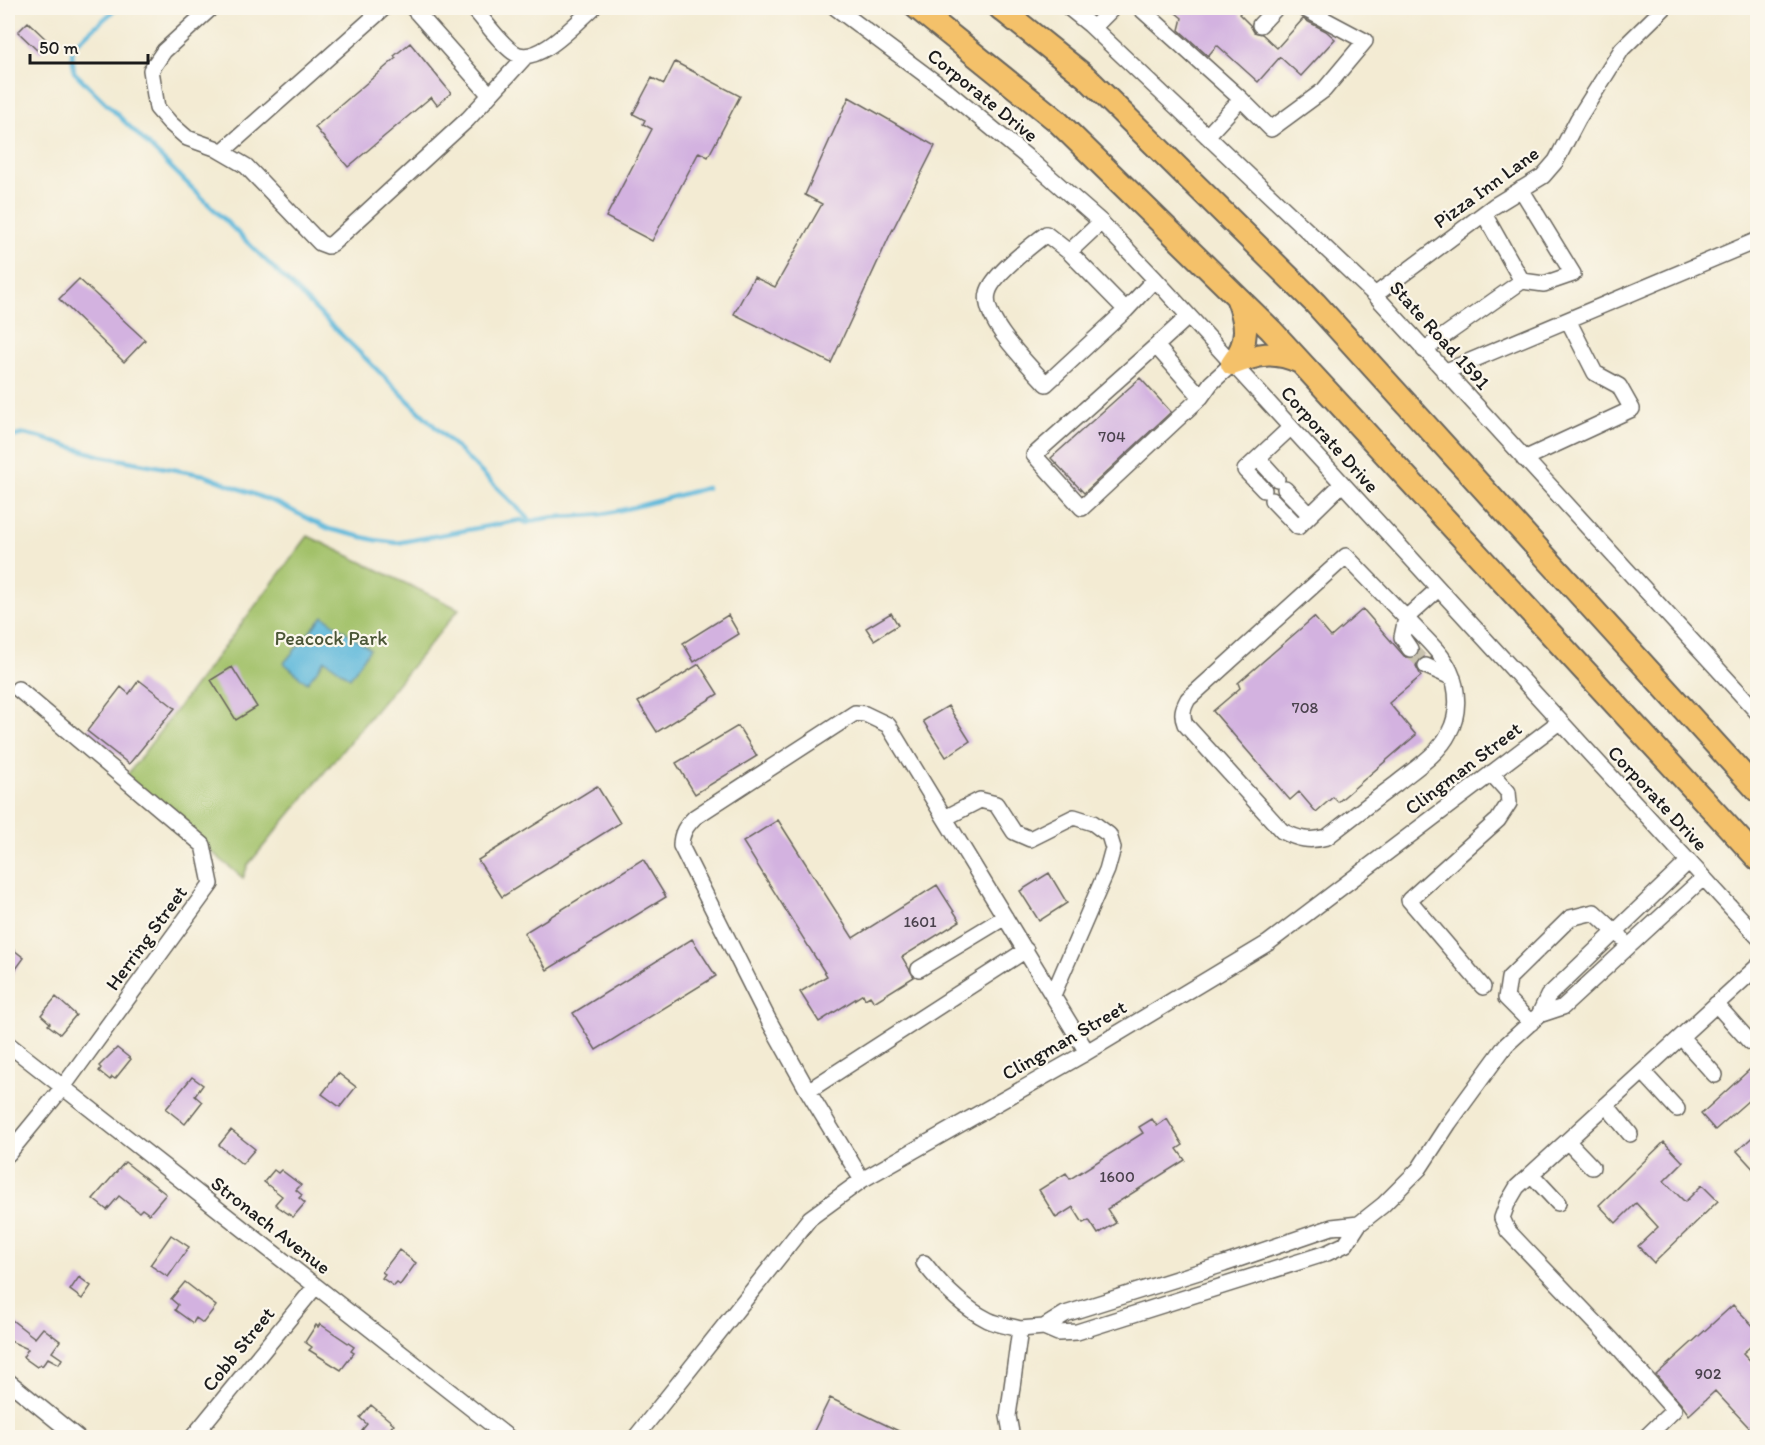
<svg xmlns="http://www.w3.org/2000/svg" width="1765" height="1445" font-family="Itim,sans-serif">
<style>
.green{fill:#a2c169;stroke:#5f6e42;stroke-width:1.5}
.water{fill:#5cb7da;stroke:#3c6a7b;stroke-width:1.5}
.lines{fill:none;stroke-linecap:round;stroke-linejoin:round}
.stream{stroke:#5cb7da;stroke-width:4.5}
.building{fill:#d3b2e0}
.minor-tunnel{stroke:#c8c2ae;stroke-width:15;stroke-dasharray:15 8;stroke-linecap:butt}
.minor-casing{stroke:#67645c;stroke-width:18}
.highway-casing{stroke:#67645c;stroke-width:26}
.minor{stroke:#fff;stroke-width:15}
.highway{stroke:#f4c16a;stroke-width:22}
.labels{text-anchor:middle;stroke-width:4.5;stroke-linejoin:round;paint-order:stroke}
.number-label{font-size:16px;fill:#4a424d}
.street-label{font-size:20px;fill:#1c1c1c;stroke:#fbf7ec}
.park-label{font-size:20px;fill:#4b5637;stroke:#fbf7ec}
</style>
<rect width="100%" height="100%" fill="#fbf7ec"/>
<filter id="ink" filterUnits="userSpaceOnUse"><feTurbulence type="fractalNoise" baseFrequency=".0167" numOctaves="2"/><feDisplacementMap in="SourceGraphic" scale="12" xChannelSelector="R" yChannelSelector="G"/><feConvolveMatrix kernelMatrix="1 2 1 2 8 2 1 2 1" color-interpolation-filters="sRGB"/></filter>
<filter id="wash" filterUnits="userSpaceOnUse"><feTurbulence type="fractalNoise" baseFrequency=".008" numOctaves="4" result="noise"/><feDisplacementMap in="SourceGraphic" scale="24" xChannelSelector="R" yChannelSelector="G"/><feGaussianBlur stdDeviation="1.35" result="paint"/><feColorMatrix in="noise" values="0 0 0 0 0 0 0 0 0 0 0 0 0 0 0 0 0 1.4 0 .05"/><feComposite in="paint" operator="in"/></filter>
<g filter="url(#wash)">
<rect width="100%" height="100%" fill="#f3ebd3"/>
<path class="green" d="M308 536 459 609 248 865 243 878 124 779Z"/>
<path class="water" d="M323 616 370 649 350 678 325 660 307 683 284 663Z"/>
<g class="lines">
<path class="stream" d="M117 8 74 45 72 52 74 72 531 521
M8 438 24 434 42 438 101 456 204 475 279 504 329 529 375 540 397 543 521 520 527 523C551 514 577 518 602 514 637 508 672 496 707 488"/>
</g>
<g id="blocks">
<path class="building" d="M1170 8H1245L1239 14 1250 25 1254 32 1262 34 1277 48 1303 19 1326 31 1335 39 1301 76 1280 57 1258 82 1217 45 1208 56 1179 30 1182 18Z
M28 22 50 43 40 53 18 32Z
M410 43 451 93 437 105 431 97 348 167 315 127 396 58 394 56Z
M675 62 740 96 708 157 699 152 652 241 606 217 652 129 643 124 645 120 633 114 652 78 664 84Z
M849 97 935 146 890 235 831 363 734 314 754 277 775 287 822 204 805 195Z
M79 279 145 340 124 362 59 299Z
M1140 378 1171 412 1084 493 1051 458Z
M1363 609 1405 657H1415L1419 652 1424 657 1417 662 1416 666 1421 676 1389 703 1416 735 1338 802 1333 797 1316 812 1299 792 1290 800 1213 711 1240 688 1238 683 1314 617 1331 637Z
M891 613 898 625 874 640 866 628Z
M728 615 739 634 694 662 683 643Z
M699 664 718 694 657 732 638 702Z
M232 667 257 707 236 720 211 680Z
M139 680 175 708 129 764 87 731 121 687 129 694Z
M948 706 970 741 946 757 923 721Z
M738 726 757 756 695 794 676 763Z
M597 786 620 823 502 897 478 860Z
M778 820 853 938 937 885 960 921 902 957 914 977 874 1002 870 996 865 999 863 994 819 1022 800 992 827 976 743 842Z
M643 859 666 897 547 970 524 933Z
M1049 873 1067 903 1039 921 1020 891Z
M692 939 716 976 596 1050 573 1013Z
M14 950 24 958 8 980V959Z
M56 997 76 1015 60 1034 48 1025 50 1023 41 1015Z
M117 1048 131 1059 115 1079 112 1077 110 1080 99 1071 101 1068 99 1066Z
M1758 1062V1092L1715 1130 1701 1114Z
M338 1073 356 1087 340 1107 322 1094Z
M192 1077 203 1085 195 1096 202 1102 185 1124 166 1109Z
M1152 1119 1157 1126 1167 1119 1183 1145 1177 1149 1185 1160 1107 1209 1116 1223 1098 1234 1089 1220 1083 1223 1073 1207 1056 1218 1039 1190 1066 1173 1070 1179 1143 1133 1139 1127Z
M231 1130 255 1149 242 1164 219 1145Z
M1758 1132V1174L1737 1151Z
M1664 1142 1683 1162 1664 1181 1685 1202 1702 1185 1718 1201 1654 1263 1638 1246 1658 1227 1636 1203 1616 1223 1599 1205Z
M125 1162 166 1194 149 1214 142 1209 139 1212 119 1196 107 1210 93 1199Z
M274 1170 278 1173 281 1170 301 1185 296 1190 302 1195 299 1198 305 1203 293 1217 277 1206 275 1204 282 1196 264 1182Z
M171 1235 189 1247 168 1277 150 1265Z
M399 1250 416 1263 400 1285 397 1283 394 1286 382 1278 385 1274 382 1272Z
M79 1277 91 1286 82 1299 70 1290Z
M185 1282 216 1306 203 1323 196 1318 193 1323 175 1310 178 1305 171 1299Z
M1733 1305 1758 1331V1340L1743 1353 1758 1369V1437L1715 1391 1689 1415 1681 1404 1656 1375Z
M8 1317 35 1338 43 1328 60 1341 52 1352 62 1359 59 1364 48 1358 42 1366 40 1364 37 1367 23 1357 28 1349 8 1340Z
M320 1324 354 1347 351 1351 354 1353 341 1370 309 1350 312 1347 305 1342 316 1325 318 1327Z
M830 1398 911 1437H811Z
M371 1405 394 1424 383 1437 377 1432 371 1437 362 1430 367 1424 360 1418Z"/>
</g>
</g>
<g filter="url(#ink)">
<use href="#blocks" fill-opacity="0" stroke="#67645c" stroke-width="1.5"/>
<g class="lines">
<path class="minor-tunnel" d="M1410 649 1426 666"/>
<defs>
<path id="minor" d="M211 8 164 51 151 70 157 108 170 123 187 138 215 148 246 166 320 243 328 246 333 243 468 119 526 56
M413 8 490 95
M473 8C486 22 498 41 513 52 536 69 577 22 593 8
M836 8 947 91 1027 157 1101 222 1155 279 1758 937
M1069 8 1090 25 1375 295 1758 713
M1140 8 1241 99
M1260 25 1276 8
M1093 28 1113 8
M1207 136 1241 99 1271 129 1324 90 1365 41 1303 8
M222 152 384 8
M1484 214 1522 281
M1101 222 1069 252 1046 234C1031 246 992 275 988 293 981 319 1029 365 1046 384L1126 310 1155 279
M1069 252 1126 310
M1375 295 1494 206 1543 176 1556 161 1578 119 1622 49 1664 8
M1189 316 1156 346 1201 397 1211 383 1232 364
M1156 346 1034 455 1082 508 1201 397
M1424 350 1522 281 1544 284 1573 274 1521 189
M1444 372 1758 240
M1258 458 1277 479
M1524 459 1632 409 1619 386 1595 373 1568 320
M1285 489 1310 515
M1264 490 1245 470 1290 428
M1272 500 1298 527 1342 484
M1410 649 1402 637 1406 618 1346 556 1188 699C1183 708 1181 714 1185 724L1282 831C1298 839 1309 842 1327 837 1350 819 1373 801 1396 784 1413 770 1439 754 1449 733 1459 715 1459 690 1450 671 1441 651 1421 635 1406 618L1438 589
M1426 666 1453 678
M945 818 980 800 996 804 1014 832 1030 839 1074 817 1093 823 1109 835 1113 848 1107 870 1053 995
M919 969 1005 917
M1483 987 1409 900 1498 820 1509 803 1508 792 1491 773
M1716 1004 1750 1042
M1539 1015 1548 996 1688 862
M1531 1023 1506 998 1509 978 1570 918 1594 912 1621 937
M1681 1037 1715 1075
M8 1044 509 1438
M1643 1072 1677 1109
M808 1091 1026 950
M1606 1105 1630 1134
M1567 1141 1592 1167
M8 1154 63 1087 211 884 203 845 18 689
M1531 1174 1558 1203
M862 1180 808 1091 769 1021 681 846C681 833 686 826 695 817L855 713 865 714 888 725 1087 1052
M1359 1224 1383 1205 1419 1169 1449 1123 1506 1045 1539 1015 1563 1007 1703 878
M924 1263C941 1285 962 1307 988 1320 998 1325 1010 1326 1020 1329L1008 1416 1012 1438
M1020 1329 1044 1327 1065 1314 1224 1264 1332 1227 1359 1224 1346 1244 1327 1253 1077 1332 1058 1333 1044 1327
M8 1381 78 1438
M192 1438 315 1287
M635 1438 810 1218 862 1180 1082 1055 1268 943 1559 722
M1645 1438 1674 1410 1612 1340 1508 1231 1502 1218 1507 1204 1517 1187 1758 966"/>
<path id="highway" d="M917 8 1056 120 1271 330 1758 859
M1000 8 1086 77 1315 303 1758 791
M1232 364C1258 354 1273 350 1300 362
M1232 364C1250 341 1247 323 1237 297"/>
</defs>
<use href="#minor" class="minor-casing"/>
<use href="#highway" class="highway-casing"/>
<use href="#minor" class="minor"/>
<use href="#highway" class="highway"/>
</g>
</g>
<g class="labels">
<g class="number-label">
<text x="1112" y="442">704</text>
<text x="1305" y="713">708</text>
<text x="920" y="927">1601</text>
<text x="1117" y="1182">1600</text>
<text x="1708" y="1379">902</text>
</g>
<g class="street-label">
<text transform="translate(983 95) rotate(39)" y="7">Corporate Drive</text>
<text transform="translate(1486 187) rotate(-36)" y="7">Pizza Inn Lane</text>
<text transform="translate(1440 335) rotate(48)" y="7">State Road 1591</text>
<text transform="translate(1330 439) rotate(48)" y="7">Corporate Drive</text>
<text transform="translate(1463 768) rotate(-37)" y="7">Clingman Street</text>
<text transform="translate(1658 798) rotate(47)" y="7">Corporate Drive</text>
<text transform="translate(146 938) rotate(-54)" y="7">Herring Street</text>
<text transform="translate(1064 1040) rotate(-30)" y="7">Clingman Street</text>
<text transform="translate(271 1225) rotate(38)" y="7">Stronach Avenue</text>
<text transform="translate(238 1349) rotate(-51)" y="7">Cobb Street</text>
</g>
<g class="park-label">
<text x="331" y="645">Peacock Park</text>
</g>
</g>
<rect width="1765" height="1445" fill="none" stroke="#fbf7ec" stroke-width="30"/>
<path d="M30 54v9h118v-9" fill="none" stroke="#1c1c1c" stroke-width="3"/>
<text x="39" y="54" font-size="18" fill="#1c1c1c" stroke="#fbf7ec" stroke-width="4.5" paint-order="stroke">50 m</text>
</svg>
